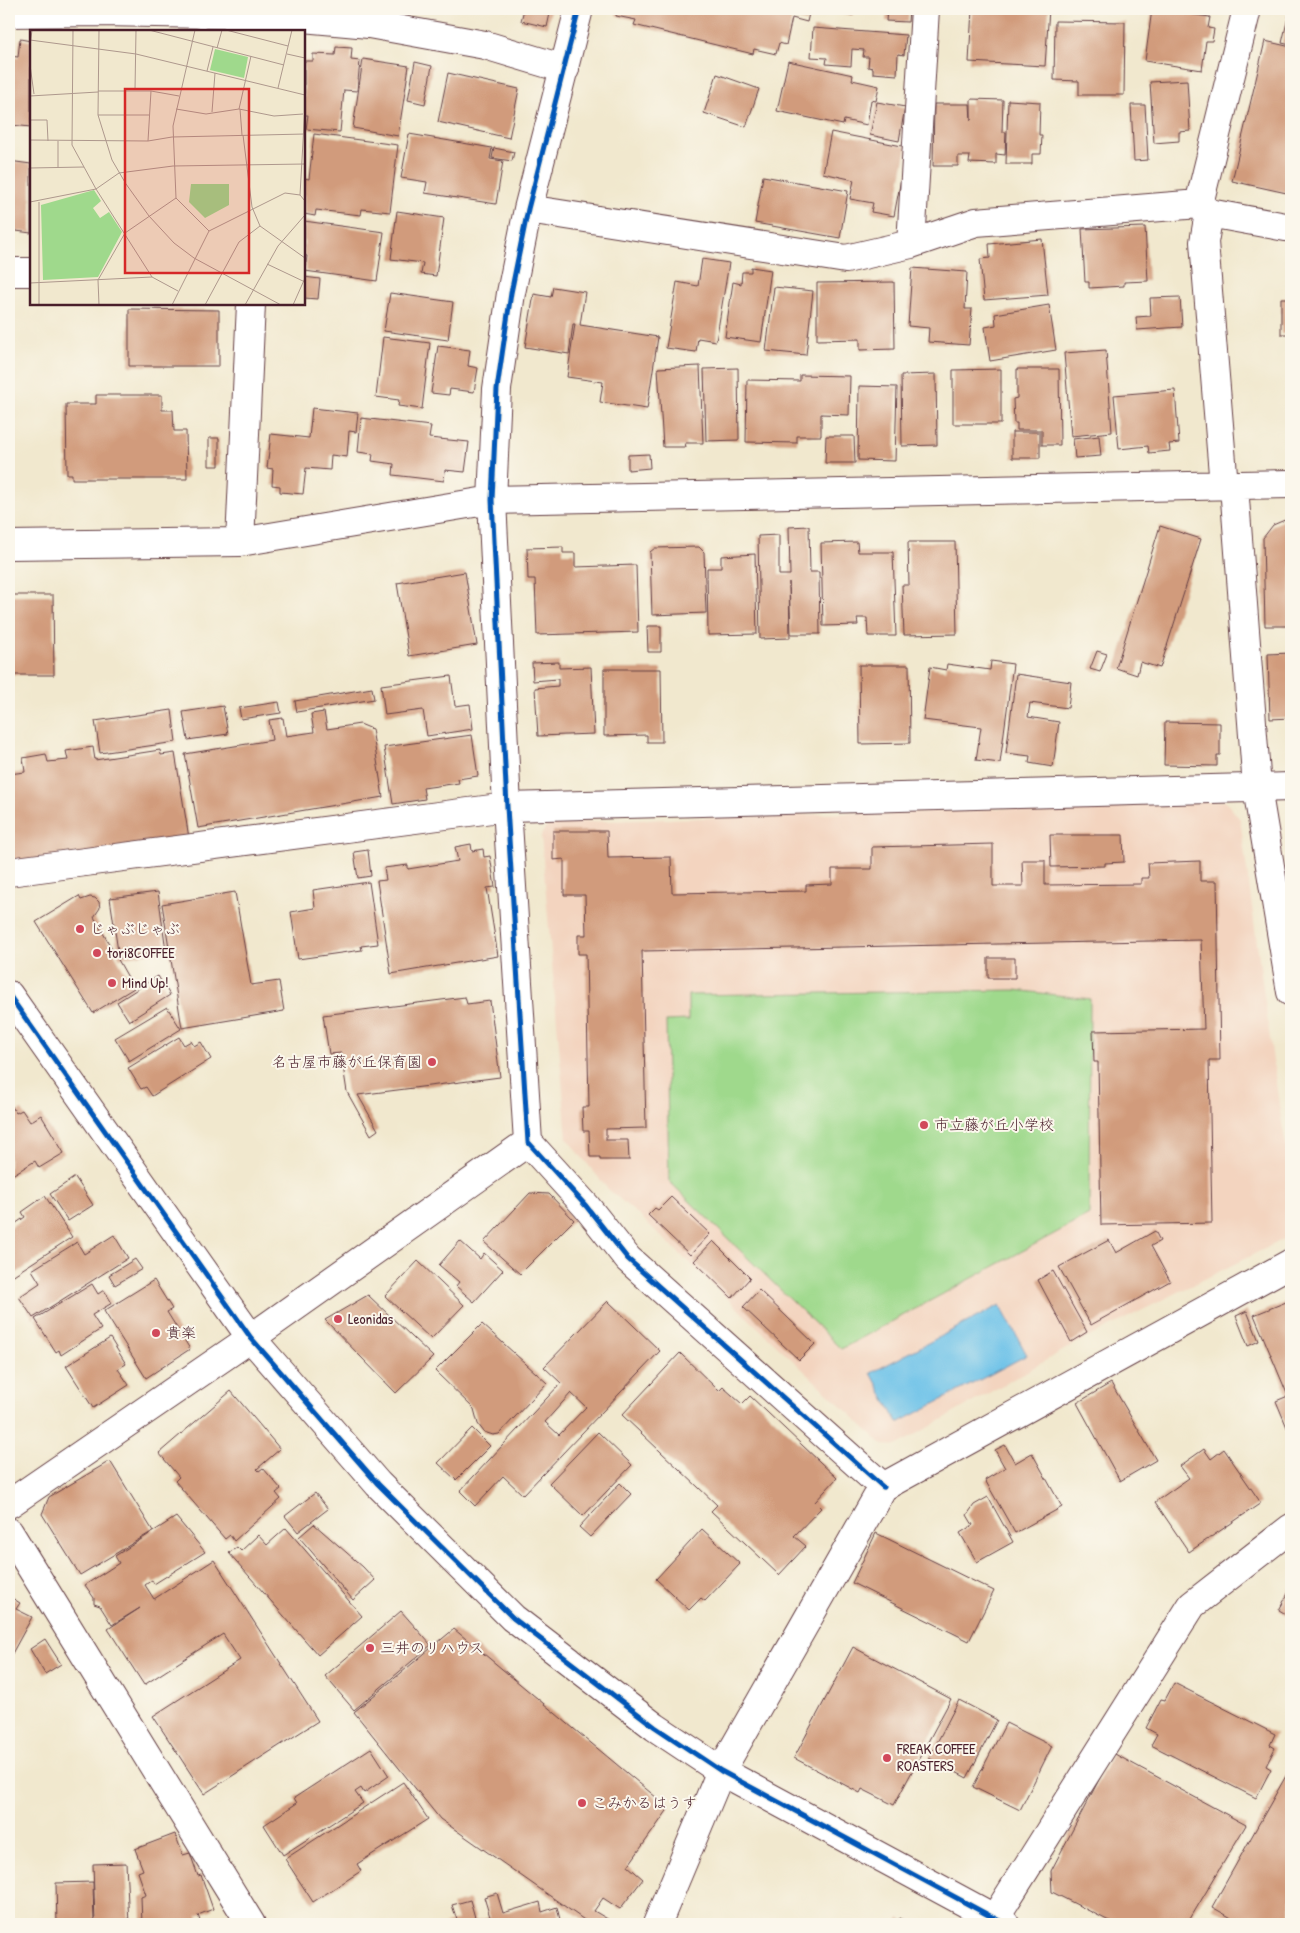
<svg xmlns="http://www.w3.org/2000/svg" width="1300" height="1933" font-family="'Patrick Hand','Klee One',sans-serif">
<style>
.built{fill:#f3d4bf}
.green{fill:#9fd98c;stroke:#747c5c}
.water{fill:#6bc1e8;stroke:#5a708a}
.building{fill:#d19b7b;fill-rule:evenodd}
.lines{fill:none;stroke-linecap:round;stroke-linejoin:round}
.street-casing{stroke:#633d43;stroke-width:30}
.secondary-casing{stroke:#633d43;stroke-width:30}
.street{stroke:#fff;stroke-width:28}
.secondary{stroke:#fff;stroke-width:28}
.cycleway-casing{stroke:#fbf7ec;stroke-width:8}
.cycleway{stroke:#0057b8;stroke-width:5}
.poi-dot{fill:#d1495b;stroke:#fbf7ec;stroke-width:2}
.labels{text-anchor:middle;stroke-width:4;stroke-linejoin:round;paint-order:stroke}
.poi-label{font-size:15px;fill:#4a1f2b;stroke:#fbf7ec;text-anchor:start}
.inset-road{fill:none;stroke:#ae988d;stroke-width:1}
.view{fill:#d62828;fill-opacity:0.15;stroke:#d62828;stroke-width:2.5}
.inset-edge{fill:none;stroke:#4a1f2b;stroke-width:2.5}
</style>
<rect width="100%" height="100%" fill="#fbf7ec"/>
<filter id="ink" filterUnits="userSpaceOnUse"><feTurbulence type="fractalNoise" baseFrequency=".02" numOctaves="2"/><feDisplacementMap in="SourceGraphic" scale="10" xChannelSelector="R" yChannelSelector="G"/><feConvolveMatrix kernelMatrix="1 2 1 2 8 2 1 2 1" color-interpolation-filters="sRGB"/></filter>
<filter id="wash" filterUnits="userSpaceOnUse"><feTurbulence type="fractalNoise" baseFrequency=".0096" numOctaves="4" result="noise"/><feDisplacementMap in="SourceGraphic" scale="20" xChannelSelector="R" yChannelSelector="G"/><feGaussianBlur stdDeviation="1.12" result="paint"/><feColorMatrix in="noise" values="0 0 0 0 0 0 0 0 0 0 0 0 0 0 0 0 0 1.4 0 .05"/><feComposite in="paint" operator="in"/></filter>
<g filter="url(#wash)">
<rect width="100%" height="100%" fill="#f1e8ce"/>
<path class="built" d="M1225 801 1240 819 1280 1112 1291 1173V1232L1288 1237 1071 1346 896 1446 883 1445 643 1219 608 1189 567 1139 541 835 549 823Z"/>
<path class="green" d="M1015 990 1090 999 1089 1215 841 1349 669 1181 666 1021 688 1020V995Z"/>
<path class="water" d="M1000 1305 1027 1355 898 1423 871 1373Z"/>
<g id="blocks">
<path class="building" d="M524 9H551L547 27 521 21Z
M617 9H810L807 22 792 18 786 45 779 43 776 54 754 49 753 54 634 25 636 20 616 16Z
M828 9H853V15L828 13Z
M887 9H909L908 22 886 21Z
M972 9H1049L1045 66 969 62Z
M1152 9 1210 17 1208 28 1214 29 1212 41H1206L1202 70 1145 61Z
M1290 9H1291V45L1282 43Z
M1055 21 1125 22 1124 95H1079V81L1054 80Z
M813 28 906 35 904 55 898 54 897 75 873 73V68L868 67 869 57H863L864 50 852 49 851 66 826 64 827 58 811 57Z
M20 39 31 41V127L11 125 12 117H9V56L18 57Z
M1265 41 1291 47V194L1232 181Z
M336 47 352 48 351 60 360 61 357 91 344 90 340 132 306 129 308 115H304V61H313V54L335 55Z
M363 59 409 66 398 136 353 128Z
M788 61 853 75 852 80 879 86 876 101 871 100 867 125 844 120 843 125 777 111Z
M415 62 432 66 425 104 408 100Z
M448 73 519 89 509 138 438 122Z
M717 74 759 89 746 127 704 113Z
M1187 80 1190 131 1179 132V141L1154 143 1150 82Z
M971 99 1003 100 1002 132H1006L1005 155 996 154V164L969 163 970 156H958V166H933L934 104H970L971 120Z
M1008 100 1040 102 1039 135H1042L1041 154H1032V164H1006Z
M877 102 905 107 899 141 870 135Z
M1131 105H1145L1148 160 1134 161Z
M831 132 907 147 894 216 871 212 873 203 850 199 854 180 823 173Z
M314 134 398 145 390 212 362 209 361 215 316 210 315 216 304 214V178L309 179Z
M409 134 492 148 490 159 503 161 496 204 425 193 427 182 401 178Z
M494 148 514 152 512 161 492 158Z
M9 161 31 164V233L9 230Z
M763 176 848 191 840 238 755 223Z
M397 211 444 218 436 276 421 274 423 263 391 259Z
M304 221 384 232 377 281 305 271 307 256 304 255Z
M1145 227 1148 281 1124 282V286L1089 288V282H1085L1082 229Z
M1042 239 1048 295 984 300 980 259 990 258 989 244Z
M702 259 729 263 716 341 698 338 696 352 666 348 677 282 698 286Z
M751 267 771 270 761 342 725 337 733 282 741 284 742 272H751Z
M912 268 967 272 965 309H972L969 345 928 342 929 328 908 326Z
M304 277 320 279 318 299 304 298Z
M894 282 895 349 860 350V339L817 340V283Z
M553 287 585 292 580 325 658 337 647 409 600 402 603 382 567 377 575 324H573L569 354 525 347 534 294 551 297Z
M774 287 813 291 806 355 766 351Z
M390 293 453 302 448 340 384 331Z
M1180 297 1182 327 1137 330 1136 317 1151 316 1150 298Z
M1281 298H1291V334H1281Z
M1049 305 1056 350 990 361 985 327 996 325 995 314Z
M129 309 219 310V366H129Z
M383 337 430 343 422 409 398 406 399 400 376 397Z
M438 346 470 350 468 366 478 368 474 392 450 389 449 395 431 393Z
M1106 350 1112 432 1071 436 1064 353Z
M700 366 703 443H685L686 447H663L658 368Z
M738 368 739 440 706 441 704 369Z
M1001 369V424H953V370Z
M1017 369H1059L1060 445H1042V430H1017V423H1014L1013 399 1017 398Z
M936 374 937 445 902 446 901 375Z
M800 375 850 376 849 415 821 414V436H797V443L746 442 747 380 800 381Z
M859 386 897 387 895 461 858 460Z
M1175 390 1179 443 1169 444 1170 451 1149 453 1148 446 1119 449 1114 395Z
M96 395H162V410H173L174 431H186L187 479H72V474H67L66 404H96Z
M312 408 358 413 356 432 349 431 347 457 331 455 330 470 306 468 303 494 280 492V486L272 485 273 469 267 468 271 434 309 438Z
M361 418 431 426 429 438 469 442 465 472 445 470 444 481 393 475 394 464 372 461 373 454 358 452Z
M1012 432H1040V458H1012Z
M826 436H854L855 463H825Z
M1099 436 1101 456 1075 458 1073 439Z
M209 438H219V466H209Z
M649 454 650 468 628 470V455Z
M1287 519H1291V626H1265L1263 538 1273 525Z
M809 526 810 572H819L820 634H791L789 582 790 638 760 639 758 536 779 535V575H790L789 527Z
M1160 526 1201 539 1160 668 1140 662 1137 675 1116 668Z
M857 542 858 552H893L896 636H868L867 618H857L858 625 823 626 821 543Z
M908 542H955L957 634 904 635 902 585H909Z
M563 547V553H575V567L636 565 638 632 537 635 535 579H528L527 548Z
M699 547 704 552 706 613 652 615 650 552 655 548Z
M755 554 757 634 708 635 707 568H721V556Z
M465 572 477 645 409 656 397 583Z
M9 595H53L54 675H9Z
M647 626H661V652H648Z
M1097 651 1107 654 1100 672 1090 669Z
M1291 653V718L1270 719 1268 654Z
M991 661 1013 664 1000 763 976 760 981 727 923 720 930 667 946 670 947 664 990 670Z
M559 662V668L591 667 594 734 538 736 535 688 558 686V679L533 681 532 663Z
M859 665H909L910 743 860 744Z
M604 669H661L662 742H647V735L604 736Z
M1016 674 1071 682 1068 708 1030 703 1028 717 1059 722 1053 767 1029 763 1030 756 1006 753Z
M451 676 455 706 470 704 473 729 427 736 423 710 385 715 381 685Z
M372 688 374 699 297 712 295 701Z
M279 702 281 713 241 719 239 708Z
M223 706 228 734 188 740 183 712Z
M172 710 176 742 100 753 95 721Z
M324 712 327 729 360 724 372 729 383 797 198 828 185 754 272 740 269 720 283 718 286 736 314 732 311 714Z
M1165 722 1220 723V755H1217V766L1164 765Z
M472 735 478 776 458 779 459 783 423 788 425 799 393 804 384 747Z
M93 747 95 760 160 750 161 755 175 753 189 838 9 867V774L25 772 23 758 46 754 48 762 68 760 66 751Z
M1289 809H1291V847H1290Z
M553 831H607L608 858 671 857 672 893 806 891V885L832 884V869H872V847L993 844V886H1023L1022 860H1045V885L1141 884V878H1149L1148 863 1200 861V881H1217L1220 1060H1209L1212 1223 1101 1225 1098 1062H1094L1093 1031 1204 1029 1201 940 642 951 646 1128 606 1129V1140H628L629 1160H600V1157H590L589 1131H583L582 1107H589L586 954H578V935H586L585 895H564V859L553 860Z
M1050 835H1123L1124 862 1105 863V866L1051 867Z
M471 844 472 851 483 849 484 857 490 856 495 887 487 888 498 956 391 974 377 881 386 880 384 868 408 865V869L458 861 455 847Z
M368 850 371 876 358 878 354 852Z
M369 882 378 944 361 946 362 950 298 959 291 912 315 908 313 890Z
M158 892 166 951 119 958 110 898Z
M235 892 251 985 279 981 284 1011 182 1028 162 904Z
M79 896 81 900 90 897 95 898 99 902 100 908 94 917 134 988 93 1013 36 922Z
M988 958H1015V978H988Z
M158 976 170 995 129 1021 117 1002Z
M465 997 467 1004 490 1001 500 1077 358 1095 378 1130 371 1135 347 1092 341 1053 329 1054 323 1015Z
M167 1007 181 1029 129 1061 115 1038Z
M179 1037 184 1045 191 1041 194 1046 201 1042 211 1059 152 1096 146 1087 141 1089 128 1068Z
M9 1102 16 1113 22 1110 30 1122 41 1115 64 1153 39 1168 35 1161 9 1177Z
M75 1177 93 1205 68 1221 50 1194Z
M530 1193 549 1194 574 1220 520 1274 484 1242Z
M45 1196 72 1237 9 1278V1228L25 1217 22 1212Z
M671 1197 710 1234 690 1255 648 1215 655 1208 658 1210Z
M1155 1231 1160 1241 1151 1246 1170 1281 1091 1325 1059 1267 1109 1240 1116 1253Z
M114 1235 128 1258 33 1318 19 1297 40 1283 32 1270 77 1242 84 1254Z
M460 1241 480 1259 484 1253 503 1270 474 1302 456 1286 459 1282 439 1265Z
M713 1241 750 1278 732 1298 694 1261Z
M135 1259 142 1269 115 1285 109 1275Z
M418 1261 464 1305 431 1339 385 1296Z
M1053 1271 1087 1332 1071 1342 1038 1280Z
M154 1280 172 1309 167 1312 190 1349 146 1378 104 1311Z
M92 1284 98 1294 104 1290 112 1303 92 1315 101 1329 61 1355 59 1350 56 1352 35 1319Z
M759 1290 815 1344 799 1360 743 1307Z
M368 1295 433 1357 396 1393 325 1320Z
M1291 1300V1437L1276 1401 1288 1396 1254 1315Z
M608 1301 660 1351 523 1495 503 1476 475 1506 460 1491 561 1383 544 1367ZM571 1393 586 1407 559 1435 545 1422Z
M1247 1311 1259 1341 1248 1346 1236 1316Z
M482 1324 547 1383 499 1434 493 1435 484 1432 478 1424 474 1409 435 1371Z
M110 1338 126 1364 118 1369 129 1385 93 1408 66 1366Z
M680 1353 719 1391 723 1387 742 1404 750 1396 837 1478 815 1502 821 1508 794 1536 806 1546 779 1575 711 1511 717 1505 622 1415Z
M1111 1383 1156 1460 1120 1481 1077 1403Z
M231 1391 280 1449 257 1469 259 1471 263 1468 281 1489 276 1493 281 1499 234 1541 230 1535 225 1539 175 1481 179 1477 159 1453Z
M472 1428 490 1446 456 1480 438 1463Z
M598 1432 632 1465 583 1516 549 1483Z
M1005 1445 1015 1463 1032 1453 1062 1507 1015 1533 985 1480 1005 1468 995 1450Z
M1204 1449 1211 1459 1224 1449 1261 1503 1189 1552 1155 1502 1189 1478 1180 1466Z
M110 1461 153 1531 80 1575 42 1514 49 1497Z
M620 1483 631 1494 590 1537 579 1527Z
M315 1493 328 1509 298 1532 285 1516Z
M988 1497 1013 1542 977 1562 960 1533 973 1525 967 1515 974 1505Z
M176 1517 205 1552 154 1584 152 1580 145 1585 154 1599 214 1560 318 1721 204 1794 153 1716 240 1660 223 1634 144 1685 108 1629 140 1608 112 1625 100 1606 94 1604V1598L85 1585 119 1563 115 1556Z
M314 1524 363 1567 375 1580 353 1600 299 1537Z
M286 1528 362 1616 318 1655 229 1553 237 1547 241 1551 258 1535 267 1545Z
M702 1529 740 1564 705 1601 701 1598 689 1610 656 1579Z
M876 1533 994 1591 969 1641 852 1583Z
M1291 1588V1617L1279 1610Z
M9 1596 20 1603 16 1609 32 1617 9 1659Z
M401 1611 431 1645 354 1710 325 1676Z
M454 1629 669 1808 628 1866 643 1879 620 1909 603 1898 594 1911 616 1924H590L440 1819 354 1712Z
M45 1639 61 1664 45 1674 30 1649Z
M853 1647 951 1699 894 1805 862 1789 860 1793 794 1758Z
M1174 1683 1275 1734 1270 1745 1275 1748 1266 1766 1271 1769 1256 1798 1151 1745 1157 1734 1146 1728 1161 1699 1165 1700Z
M959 1700 997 1720 967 1778 929 1758Z
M1006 1723 1052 1746 1020 1810 973 1787Z
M371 1748 389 1776 364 1793 361 1788 355 1792 363 1803 283 1855 264 1825 297 1803 294 1798Z
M1113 1753 1246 1825 1187 1924H1115L1052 1892 1051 1871Z
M1291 1767V1924H1242L1212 1907Z
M403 1782 428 1819 357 1864 361 1871 313 1902 285 1859Z
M175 1834 183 1855 190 1853 198 1876 201 1875 213 1909 198 1915 201 1924H142L141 1897 146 1895 138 1872 143 1870 135 1849Z
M126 1863 129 1924H95L93 1864Z
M93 1882 94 1924H57L56 1883Z
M497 1893 503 1913 540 1902 542 1912 557 1907 561 1924H444L457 1920 452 1905 470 1900 476 1921 490 1917 484 1897Z
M900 1918 911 1924H896Z"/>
</g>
</g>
<g filter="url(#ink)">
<use href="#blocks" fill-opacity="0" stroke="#633d43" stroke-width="1"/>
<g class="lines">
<defs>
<path id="street" d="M579 9 528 209 511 293 497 389 492 500 507 807 528 1142 586 1206 628 1259 883 1487
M9 13 103 12 269 15 369 24 485 45 565 69
M1199 204 1247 9
M528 209 846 259 911 244 976 222 1199 204 1209 213 1291 228
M1209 213 1204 242 1224 486
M911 244 925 9
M9 272H31
M1234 486 1257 788 1291 992
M240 542 251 304
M9 545 240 542 492 500 1291 484
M9 872 507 807 1291 787
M9 1504 251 1338 528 1142
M9 1532 251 1924
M657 1924 721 1771 883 1487 1291 1263
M991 1924 1192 1605 1291 1528"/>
<path id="secondary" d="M9 995 251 1338 378 1484 513 1618 655 1727 721 1771 1005 1924"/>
</defs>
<use href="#street" class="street-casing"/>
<use href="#secondary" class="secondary-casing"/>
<use href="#street" class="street"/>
<use href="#secondary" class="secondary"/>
<defs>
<path id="cycleway" d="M579 9 528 209 511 293 497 389 492 500 507 807 528 1142 586 1206 628 1259 883 1487
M9 995 251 1338 378 1484 513 1618 655 1727 721 1771 1005 1924"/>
</defs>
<use href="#cycleway" class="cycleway-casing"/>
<use href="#cycleway" class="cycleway"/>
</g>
</g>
<g class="poi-dot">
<circle cx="80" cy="929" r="5"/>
<circle cx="97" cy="953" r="5"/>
<circle cx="112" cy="983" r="5"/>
<circle cx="432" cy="1062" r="5"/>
<circle cx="924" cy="1125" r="5"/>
<circle cx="338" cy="1319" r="5"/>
<circle cx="156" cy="1333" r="5"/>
<circle cx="370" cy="1648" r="5"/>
<circle cx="887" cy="1758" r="5"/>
<circle cx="582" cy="1803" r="5"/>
</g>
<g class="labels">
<g class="poi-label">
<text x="90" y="934">じゃぶじゃぶ</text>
<text x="107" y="958">tori8COFFEE</text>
<text x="122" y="988">Mind Up!</text>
<text x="422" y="1067" text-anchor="end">名古屋市藤が丘保育園</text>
<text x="934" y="1130">市立藤が丘小学校</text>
<text x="348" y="1324">Leonidas</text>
<text x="166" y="1338">貴楽</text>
<text x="380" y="1653">三井のリハウス</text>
<text x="897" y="1754">FREAK COFFEE<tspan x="897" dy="17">ROASTERS</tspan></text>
<text x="592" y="1808">こみかるはうす</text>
</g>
</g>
<g transform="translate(30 30)">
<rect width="275" height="275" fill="#f1e8ce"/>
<path d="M185 19 218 27 214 48 180 40ZM161 154H199V175L175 188 159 172ZM64 160 71 171 63 178 70 188 79 182 92 202 68 247 13 250 11 175Z" fill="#9fd98c"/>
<path class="inset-road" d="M43 0 42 115 66 159 122 247M69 0 68 85 82 130 96 154 119 186 144 213 164 228 251 275M119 0 254 35M165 0 143 96 146 168 179 201M196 0 258 16M0 10 106 24 275 65M0 16 2 0M187 18 192 0M257 24 275 28M0 35 4 64M177 41 183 17M248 58 262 0M105 60 106 0M68 61H121L149 66M0 66 68 62M146 79 176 84 209 79 244 86 273 84M209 79 221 26M210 79 212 105M182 82 185 43M68 85H119M0 90H17L18 111M213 105 222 177 230 196 275 228M0 110 118 111 142 107 275 104M118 111 121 61M0 138 54 137M28 138V111M270 165 275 76M0 172 66 159 89 143 143 136 275 134M237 234 275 252M0 253 122 247 148 261M9 275V172M69 275 68 250 95 203 146 168M142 275 179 201 255 163 270 165 275 171M175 275 209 212 230 196M215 275 248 216 275 185M263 275 275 248"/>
<path class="view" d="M95 59H219V243H95Z"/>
<rect width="275" height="275" class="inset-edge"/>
</g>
<rect width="1300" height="1933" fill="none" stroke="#fbf7ec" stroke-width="30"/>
</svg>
